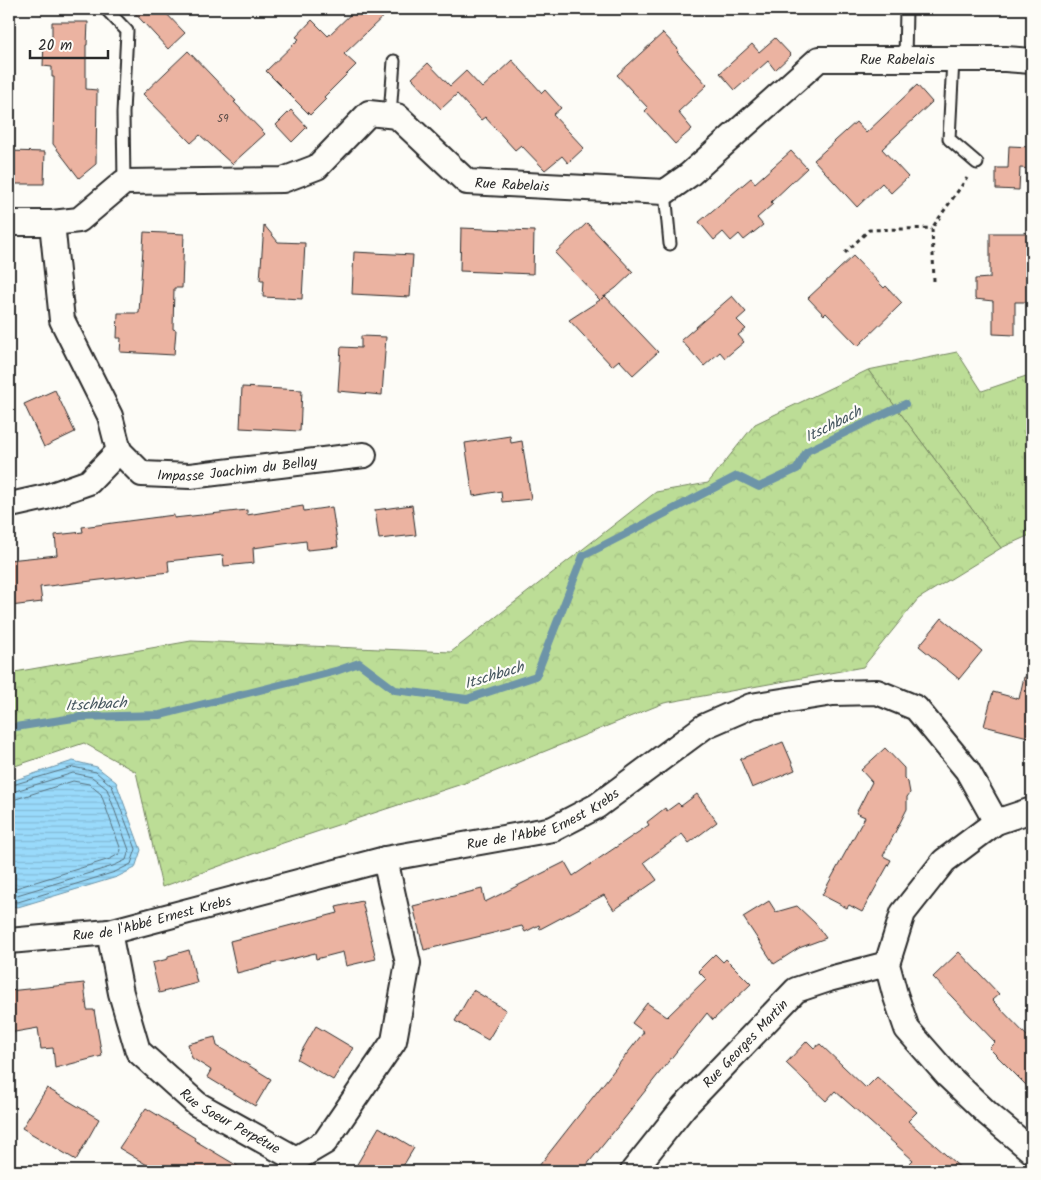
<svg xmlns="http://www.w3.org/2000/svg" width="1041" height="1180" font-family="Kalam,sans-serif">
<style>
.grass{fill:url(#grass-tufts);stroke:#748460}
.forest{fill:url(#forest-crowns);stroke:#748460}
.water{fill:url(#water-rules);stroke:#6d94a8}
.lines{fill:none;stroke-linecap:round;stroke-linejoin:round}
.shore{stroke:#57717e;stroke-width:1}
.stream{stroke:#6d94a8;stroke-width:8}
.building{fill:#ebb3a1;stroke:#2b2b2b}
.lane-casing{stroke:#2b2b2b;stroke-width:15}
.street-casing{stroke:#2b2b2b;stroke-width:28}
.path{stroke:#2b2b2b;stroke-width:3;stroke-dasharray:4 4;stroke-linecap:butt}
.lane{stroke:#fdfcf7;stroke-width:11}
.street{stroke:#fdfcf7;stroke-width:24}
.labels{text-anchor:middle;stroke-width:4.5;stroke-linejoin:round;paint-order:stroke}
.number-label{font-size:11px;fill:#5b4d48}
.street-label{font-size:14px;fill:#2b2b2b;stroke:#fdfcf7}
.water-label{font-size:15px;font-style:italic;fill:#46575f;stroke:#fdfcf7}
</style>
<defs>
<pattern id="grass-tufts" width="24" height="20" patternUnits="userSpaceOnUse" patternTransform="scale(1.25)"><rect width="24" height="20" fill="#bcdd96"/><path d="M3 7l-1-3M5 7V3M7 7l1-3M15 17l-1-3M17 17v-4M19 17l1-3" fill="none" stroke="#a2be81"/></pattern>
<pattern id="forest-crowns" width="20" height="18" patternUnits="userSpaceOnUse" patternTransform="scale(1.25)"><rect width="20" height="18" fill="#bcdd96"/><path d="M2 6a3 3 0 1 1 6 0M12 15a3 3 0 1 1 6 0" fill="none" stroke="#a2be81"/></pattern>
<pattern id="water-rules" width="6" height="5" patternUnits="userSpaceOnUse" patternTransform="scale(1.25)"><rect width="6" height="5" fill="#99dafb"/><path d="M0 2.5h6" fill="none" stroke="#84bbd7"/></pattern>
</defs>
<rect width="100%" height="100%" fill="#fdfcf7"/>
<filter id="ink" filterUnits="userSpaceOnUse"><feTurbulence type="fractalNoise" baseFrequency=".02" numOctaves="2"/><feDisplacementMap in="SourceGraphic" scale="10" xChannelSelector="R" yChannelSelector="G"/><feConvolveMatrix kernelMatrix="1 2 1 2 8 2 1 2 1" color-interpolation-filters="sRGB"/></filter>
<g filter="url(#ink)">
<path class="grass" d="M957 352 982 391 1032 374V534L1001 548 868 370Z"/>
<path class="forest" d="M868 370 1001 548 918 599 863 667 664 703 474 780 283 843 162 887 136 772 84 743 9 768V673L191 641 451 652 656 492 708 483 755 424Z"/>
<path class="water" d="M73 761 97 767 116 782 141 850 135 868 117 877 18 907 9 906V782Z"/>
<g class="lines">
<path class="shore" d="M9 786 73 767 96 772 112 786 136 849 131 864 115 872 18 902 9 901
M9 793 73 773 92 777 107 789 129 850 126 860 113 866 17 895H9
M9 800 16 799 73 781 89 784 101 794 121 850 119 854 110 859 16 888H9"/>
<path class="stream" d="M9 728 80 717 160 715 336 671 359 663 395 690 467 699 536 676 583 556 737 476 759 487 797 469 807 451 905 404"/>
</g>
<path class="building" d="M131 9H162L185 33 168 49Z
M356 9H391L344 54 356 65 324 97 326 99 310 115 266 71 299 39 296 37 312 20 328 36Z
M52 22H88L87 45H86V89L97 90 96 164 79 178 53 144 54 77H52V67L43 66 44 42H52Z
M663 33 679 50 677 52 707 85 678 112 692 129 675 144 645 111 648 108 617 75Z
M775 38 791 55 775 70 768 61 735 90 720 73 752 44 759 52Z
M188 51 236 101 234 102 265 134 232 164 200 135 191 143 143 94Z
M512 60 542 93 545 90 561 108 553 115 584 148 568 163 562 156 545 170 521 145 515 150 485 117 481 120 457 94 441 109 412 78 428 63 450 86 466 71 482 88Z
M917 85 932 102 882 149 908 177 891 193 882 183 857 207 814 160 856 122 866 133Z
M291 110 307 127 292 142 276 125Z
M1009 146 1032 147V169L1020 168 1019 190 996 189V168H1008Z
M9 151 45 152 44 184H9Z
M791 151 807 168 771 202 773 204 757 218 763 225 744 240 739 234 731 241 723 232 714 240 699 222 751 178 755 183Z
M587 223 633 272 616 288 601 299 605 296 658 352 633 375 619 360 612 366 569 320 600 300 555 253Z
M264 225 278 242 305 243 302 299 263 297 264 280H260Z
M461 228 534 231 533 274 460 271Z
M144 232 184 234 182 288H174L173 329 176 330 174 355 120 352 121 338H117L118 313H139Z
M990 233H1032V302H1015V335L993 334V301L975 299V279L990 278Z
M354 252 413 255 410 297 352 294Z
M853 256 884 288 886 286 902 303 858 346 826 313 824 315 808 298Z
M732 296 746 312 737 320 746 329 738 335 744 342 725 358 720 352 704 366 681 340Z
M361 336 386 337 382 395 338 391 341 347 361 348Z
M242 387 302 390 300 431 240 428Z
M55 390 75 432 44 447 24 404Z
M510 436 511 443 522 441 531 499 502 502 501 491 473 496 465 443Z
M412 505 416 535 379 539 375 510Z
M303 506 304 511 332 507 338 547 307 550 306 541 253 548 254 563 224 566 223 555 168 561 169 572 40 587 42 602 11 606 9 588V560L57 555 55 535 83 532 82 527 174 515V518L247 510V515Z
M942 618 982 651 959 679 919 646Z
M1024 677 1032 678V738L984 726 993 692 1019 699Z
M783 742 795 770 752 788 740 759Z
M885 748 904 768V778L908 782 910 793 907 797V809L883 856 891 860 862 912 849 905 847 908 822 895 865 817 856 813 872 782 861 770Z
M697 794 717 822 689 843 682 834 644 862 657 880 614 910 604 895 540 929 539 925 525 932 522 926 424 950 413 906 482 889 485 902 565 862 573 876 649 825 647 822 665 808 667 811 678 803 681 806Z
M362 901 376 959 346 966 343 952 316 959 315 953 237 973 230 941 338 913 336 907Z
M769 901 776 912 797 906 815 923 826 938 799 948 774 964 743 917Z
M189 950 197 983 159 993 152 963 168 959V956Z
M959 952 999 994 992 1000 1032 1041V1091L989 1048 995 1042 933 977Z
M715 954 723 962 726 959 751 984 713 1020 707 1013 630 1110 632 1109 582 1171H535L644 1032 632 1023 647 1003 667 1017 706 979 698 971Z
M84 983 87 1010H94L102 1056 55 1068 53 1048 41 1049 38 1028 9 1033V991Z
M473 990 506 1010 488 1040 455 1021Z
M316 1026 353 1048 333 1080 297 1059Z
M215 1037 217 1046 271 1079 255 1106 207 1077 211 1070 192 1058 188 1044Z
M807 1041 814 1048 820 1044 866 1088 877 1077 917 1112 908 1121 964 1171H902L913 1160 835 1091 826 1101 786 1063Z
M47 1088 99 1119 76 1160 22 1128Z
M146 1108 195 1138 194 1140 246 1171H157L119 1148Z
M379 1127 414 1148 400 1171H353Z"/>
<g class="lines">
<defs>
<path id="lane" d="M106 9 127 31 123 113 124 182
M905 59 906 9
M953 59 949 139 977 163
M390 115 394 61
M665 192 670 244"/>
<g id="street">
<path id="s1" d="M9 223H52L79 220 124 182 283 180 317 167 369 113 397 116 467 182 665 192 689 175 819 59H1005L1032 61"/>
<path id="s2" d="M119 451 142 474 190 476 364 455"/>
<path d="M15 504 46 497 89 482 119 451 110 416 62 320 52 223"/>
<path d="M1032 810 996 822 944 861 903 913 887 964 895 994 907 1029 948 1076 988 1114 1032 1151"/>
<path id="s3" d="M109 932 121 993 138 1051 197 1104 296 1159 325 1142 394 1041 408 963 385 859"/>
<path id="s4" d="M9 941 109 932 385 859 553 829 597 806 705 726 751 706 833 693 877 692 916 708 967 770 996 822"/>
<path id="s5" d="M633 1171 684 1107 796 990 829 979 887 964"/>
</g>
</defs>
<use href="#lane" class="lane-casing"/>
<use href="#street" class="street-casing"/>
<path class="path" d="M845 253 869 230 932 228
M934 281 932 228 967 178"/>
<use href="#lane" class="lane"/>
<use href="#street" class="street"/>
</g>
</g>
<g class="labels">
<g class="number-label">
<text x="223" y="122">59</text>
</g>
<g class="street-label">
<text dy="5" stroke="none"><textPath href="#s1" startOffset="1004">Rue Rabelais</textPath></text>
<text dy="5" stroke="none"><textPath href="#s1" startOffset="569">Rue Rabelais</textPath></text>
<text dy="5" stroke="none"><textPath href="#s2" startOffset="128">Impasse Joachim du Bellay</textPath></text>
<text dy="5" stroke="none"><textPath href="#s4" startOffset="550">Rue de l'Abbé Ernest Krebs</textPath></text>
<text dy="5" stroke="none"><textPath href="#s4" startOffset="145">Rue de l'Abbé Ernest Krebs</textPath></text>
<text dy="5" stroke="none"><textPath href="#s5" startOffset="170">Rue Georges Martin</textPath></text>
<text dy="5" stroke="none"><textPath href="#s3" startOffset="239">Rue Soeur Perpétue</textPath></text>
</g>
<g class="water-label">
<text transform="translate(833 424) rotate(-27)" y="5">Itschbach</text>
<text transform="translate(494 675) rotate(-17)" y="5">Itschbach</text>
<text transform="translate(96 704) rotate(-3)" y="5">Itschbach</text>
</g>
</g>
<rect width="1041" height="1180" fill="none" stroke="#fdfcf7" stroke-width="30"/>
<rect x="15" y="15" width="1011" height="1150" fill="none" stroke="#2b2b2b" stroke-width="2" filter="url(#ink)"/>
<path d="M30 50v8h78v-8" fill="none" stroke="#2b2b2b" stroke-width="2.5"/>
<text x="38" y="50" font-size="15" fill="#2b2b2b" stroke="#fdfcf7" stroke-width="4" paint-order="stroke">20 m</text>
</svg>
